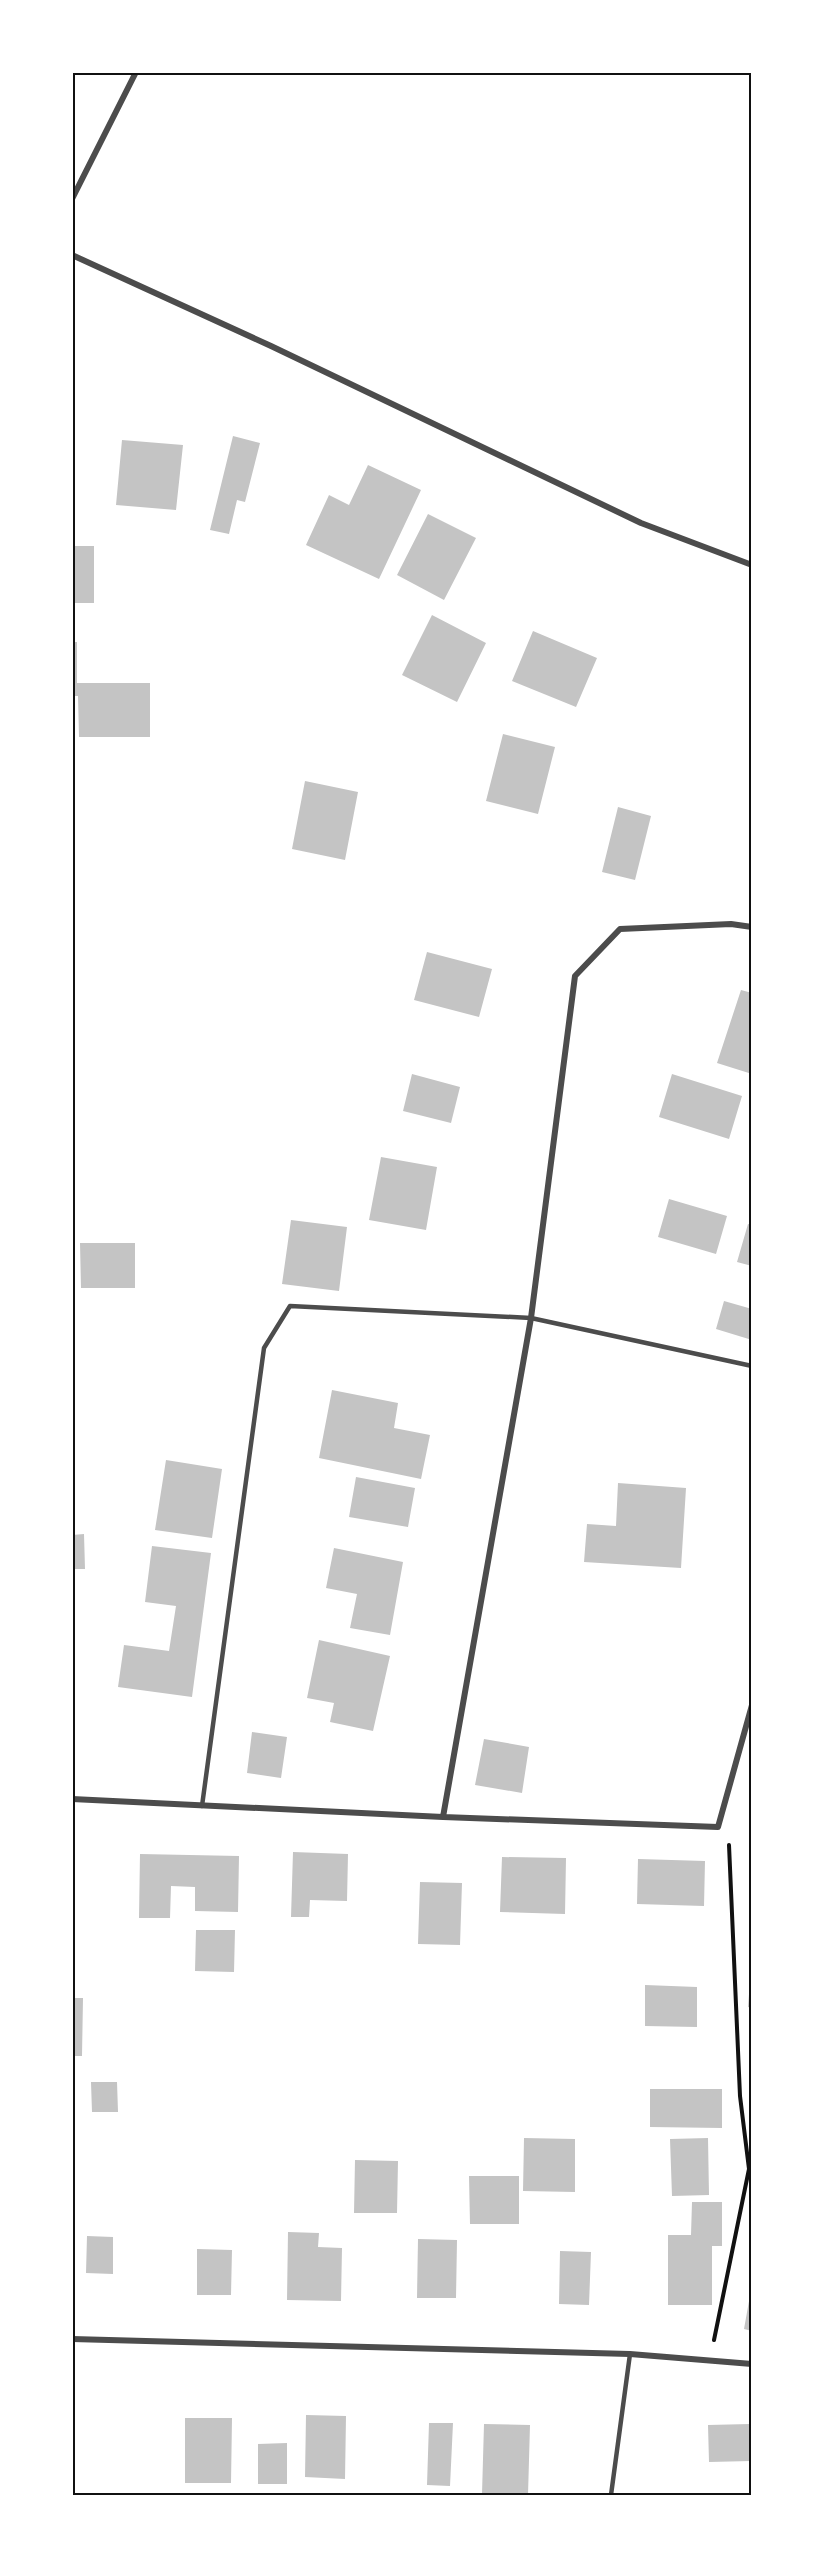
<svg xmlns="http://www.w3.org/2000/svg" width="824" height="2567" font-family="'Work Sans',sans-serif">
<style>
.building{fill:#c4c4c4}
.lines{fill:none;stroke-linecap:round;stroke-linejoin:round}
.path{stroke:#111;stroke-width:4}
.service{stroke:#4c4c4c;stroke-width:4.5}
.minor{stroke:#4c4c4c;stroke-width:6}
.neatline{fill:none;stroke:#111;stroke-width:2}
</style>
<rect width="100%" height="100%" fill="#fff"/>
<path class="building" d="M233 436 260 443 245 502 237 500 229 534 210 530Z
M122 440 183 445 176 510 116 505Z
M368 465 421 490 379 579 306 545 329 495 349 505Z
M428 514 476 538 444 600 397 575Z
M72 546H94V603H72Z
M432 615 486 643 457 702 402 675Z
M533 631 597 658 576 707 512 681Z
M72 642H77V683H150V737H79L78 696H72Z
M503 734 555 747 538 814 486 801Z
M305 781 358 792 345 860 292 849Z
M618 807 651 816 635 880 602 872Z
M427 952 492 969 479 1017 414 1000Z
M741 990 752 993V1074L717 1063Z
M412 1074 460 1087 451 1123 403 1111Z
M672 1074 742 1096 729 1139 659 1117Z
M381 1157 437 1167 426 1230 369 1220Z
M669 1199 727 1216 716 1254 658 1237Z
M291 1220 347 1227 339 1291 282 1284Z
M748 1224 752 1225V1266L737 1262Z
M80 1243H135V1288H81Z
M724 1301 752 1309V1340L716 1329Z
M332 1390 398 1403 394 1428 430 1435 421 1479 319 1458Z
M166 1460 222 1469 212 1538 155 1530Z
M356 1477 415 1488 408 1527 349 1517Z
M618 1483 686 1488 681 1568 584 1562 587 1524 616 1526Z
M84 1534 85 1569H72V1535Z
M152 1546 211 1553 192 1697 118 1687 124 1645 169 1651 176 1606 145 1602Z
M334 1548 403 1562 390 1635 350 1628 357 1594 326 1588Z
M319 1640 390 1656 373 1731 330 1722 334 1703 307 1698Z
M252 1732 287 1737 281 1778 247 1773Z
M484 1739 529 1747 522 1793 475 1785Z
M293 1852 348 1854 347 1901 310 1900 309 1917H291Z
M140 1854 239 1856 238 1912 195 1911V1887L171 1886 170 1918H139Z
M502 1857 566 1858 565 1914 500 1912Z
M638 1859 705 1861 704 1906 637 1904Z
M420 1882 462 1883 460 1945 418 1944Z
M196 1930H235L234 1972 195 1971Z
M750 1981 752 1982V2008L748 2007Z
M645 1985 697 1987V2027L645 2026Z
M72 1998H83L82 2056H72Z
M91 2082H117L118 2112H92Z
M650 2089H722V2128L650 2127Z
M524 2138 575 2139V2192L523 2191Z
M708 2138 709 2195 672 2196 670 2139Z
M355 2160 398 2161 397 2213H354Z
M469 2176H519V2224H470Z
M692 2202H722V2246H712V2305H668V2235H691Z
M288 2232 319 2233 318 2247 342 2248 341 2301 287 2300Z
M87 2236 113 2237V2274L86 2273Z
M418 2239 457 2240 456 2298H417Z
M197 2249 232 2250 231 2295H197Z
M560 2251 591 2252 589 2305 559 2304Z
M751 2290H752V2331L744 2329Z
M306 2415 346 2416 345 2479 305 2477Z
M185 2418H232L231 2483H185Z
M429 2423H453L450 2486 427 2485Z
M484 2424 530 2425 528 2495 482 2494Z
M750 2424 751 2461 709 2462 708 2425Z
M287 2443V2484H258V2444Z"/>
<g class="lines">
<path class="path" d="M714 2340 749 2169 740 2096 729 1845"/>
<path class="service" d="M202 1806 264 1348 290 1306 531 1318 752 1366
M611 2495 630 2354"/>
<path class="minor" d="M72 199 136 72
M72 255 271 346 641 523 752 565
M72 1799 443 1817 718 1827 752 1705
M443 1817 531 1318 575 976 620 929 731 924 752 927
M72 2339 630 2354 752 2364"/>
</g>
<rect width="824" height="2567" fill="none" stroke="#ffffff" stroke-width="147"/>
<rect x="74" y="74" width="676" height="2420" class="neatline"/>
</svg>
